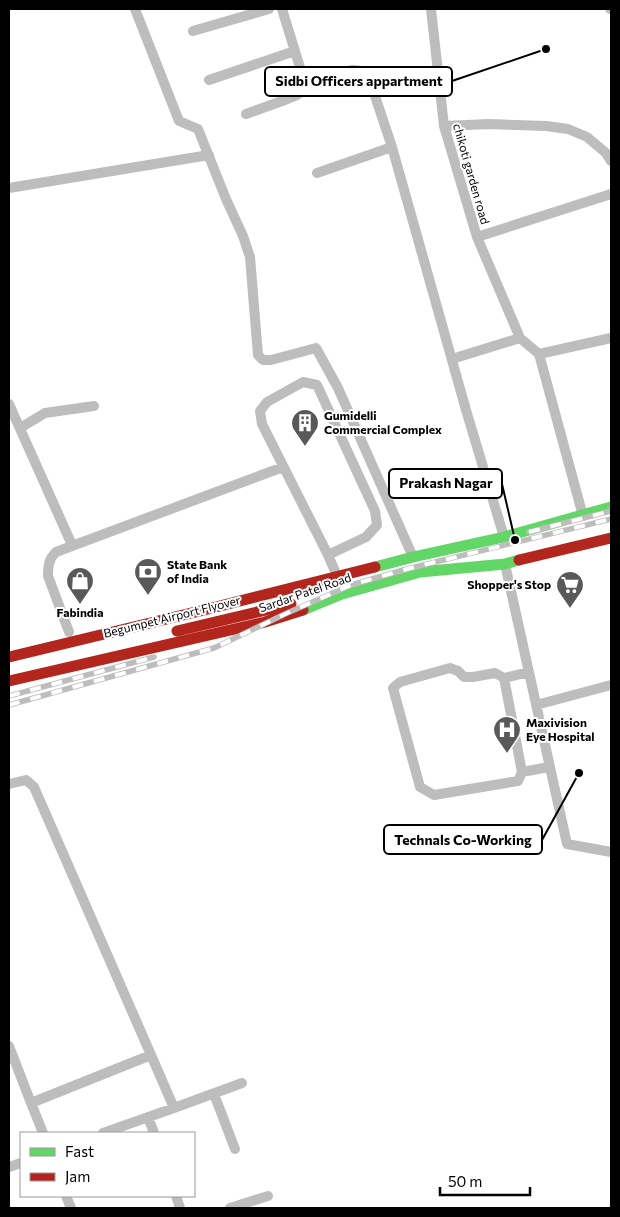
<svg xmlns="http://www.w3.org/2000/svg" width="620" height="1217" font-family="Commissioner,sans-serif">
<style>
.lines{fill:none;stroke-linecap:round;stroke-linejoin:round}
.street{stroke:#bdbdbd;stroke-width:10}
.fast{stroke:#63d668;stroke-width:11}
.jam{stroke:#b3261e;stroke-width:11}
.rail-casing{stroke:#bdbdbd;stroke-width:5.5}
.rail{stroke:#fff;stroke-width:4;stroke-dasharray:11;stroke-linecap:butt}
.labels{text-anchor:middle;stroke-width:4;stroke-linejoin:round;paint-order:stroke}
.street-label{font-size:12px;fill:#000;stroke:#fff}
.poi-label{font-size:12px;font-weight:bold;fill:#000;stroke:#fff;text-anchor:start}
.leader{fill:none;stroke:#000;stroke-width:2}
.callout-dot{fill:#000;stroke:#fff;stroke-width:2}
.callout{fill:#fff;stroke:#000;stroke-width:2}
.callout-label{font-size:14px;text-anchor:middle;font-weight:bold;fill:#000}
</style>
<rect width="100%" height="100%" fill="#fff"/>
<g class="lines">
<path class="street" d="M135 9 179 121 198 129 226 199 243 236 250 257 258 355 263 360H271L316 348 338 388 413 557
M282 9 306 87
M431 9 444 126 477 237 520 338
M610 9H611
M193 31 269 9
M209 80 295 51
M246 114 282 101 297 95 306 87 352 70 362 71 369 78 392 147 466 410 504 537
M444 126 489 124 546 126 568 129 587 137 606 153 611 161
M317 173 392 147
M9 188 209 155
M477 237 611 194
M539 354 583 516
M452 359 520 338 539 354 611 338
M9 404 72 545
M20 428 45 413 94 406
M328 555 366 537 377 525 375 511 317 385 303 382 267 402 260 411 262 424 328 555 337 576
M505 564 567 844 611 852
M69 632 48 576C48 565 49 559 56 552L283 467
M504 678 522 772 518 781 434 795 420 787 393 688 400 682 450 668 458 671 464 677H473L495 673 504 678 529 672
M536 705 611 685
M522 772 549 767
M9 784 26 780 34 787 151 1055 31 1103 9 1046
M151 1055 174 1108 242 1083
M214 1094 235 1149
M31 1103 43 1133
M148 1117 154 1133
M103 1133 174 1108
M9 1167 21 1163
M66 1196 71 1208
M176 1196 180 1208
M230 1208 268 1196"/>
<path class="fast" d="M375 567 413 557 504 537 611 507
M303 610 342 594 420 572 505 564 519 560"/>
<path class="jam" d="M519 560 611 538
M177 631 291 604
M9 657 208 609 375 567
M9 681 265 622 303 610"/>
<defs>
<path id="rail" d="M529 532 611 511
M9 696 154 657
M9 705 214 648 285 614 351 585 407 569 611 519"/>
</defs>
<use href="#rail" class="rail-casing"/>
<use href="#rail" class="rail"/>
</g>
<defs>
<symbol id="building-pin" viewBox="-11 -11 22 30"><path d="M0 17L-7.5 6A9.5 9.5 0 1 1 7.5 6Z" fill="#595959" stroke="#fff"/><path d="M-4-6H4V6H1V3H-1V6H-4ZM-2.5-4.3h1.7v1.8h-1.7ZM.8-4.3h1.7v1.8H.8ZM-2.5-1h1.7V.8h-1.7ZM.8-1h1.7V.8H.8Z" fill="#fff"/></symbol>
<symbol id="bank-pin" viewBox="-11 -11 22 30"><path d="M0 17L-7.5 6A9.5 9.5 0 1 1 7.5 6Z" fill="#595959" stroke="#fff"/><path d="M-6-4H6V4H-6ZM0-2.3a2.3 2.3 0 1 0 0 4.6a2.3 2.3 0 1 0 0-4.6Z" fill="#fff"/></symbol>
<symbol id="shop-pin" viewBox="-11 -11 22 30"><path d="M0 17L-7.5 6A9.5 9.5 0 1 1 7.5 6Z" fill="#595959" stroke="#fff"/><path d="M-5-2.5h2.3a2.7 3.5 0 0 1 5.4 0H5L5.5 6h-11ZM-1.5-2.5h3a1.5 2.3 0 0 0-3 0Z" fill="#fff"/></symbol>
<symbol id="supermarket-pin" viewBox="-11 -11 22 30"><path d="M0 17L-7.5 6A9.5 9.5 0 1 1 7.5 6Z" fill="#595959" stroke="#fff"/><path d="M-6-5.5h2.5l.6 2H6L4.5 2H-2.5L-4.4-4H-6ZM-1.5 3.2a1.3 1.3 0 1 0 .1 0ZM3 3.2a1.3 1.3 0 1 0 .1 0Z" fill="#fff"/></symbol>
<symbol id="hospital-pin" viewBox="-11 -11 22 30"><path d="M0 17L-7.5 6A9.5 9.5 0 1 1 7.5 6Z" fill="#595959" stroke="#fff"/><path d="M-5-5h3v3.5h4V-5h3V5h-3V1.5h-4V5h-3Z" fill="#fff"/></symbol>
</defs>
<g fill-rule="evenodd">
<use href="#building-pin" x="289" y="407" width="32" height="43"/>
<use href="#bank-pin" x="132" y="556" width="32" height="43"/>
<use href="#shop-pin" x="64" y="565" width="32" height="43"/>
<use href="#supermarket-pin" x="554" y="569" width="32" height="43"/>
<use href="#hospital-pin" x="491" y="714" width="32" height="43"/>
</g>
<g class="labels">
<g class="street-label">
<text transform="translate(471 174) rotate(74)" y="4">chikoti garden road</text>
<text transform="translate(305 593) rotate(-19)" y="4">Sardar Patel Road</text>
<text transform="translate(172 617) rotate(-14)" y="4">Begumpet Airport Flyover</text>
</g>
<g class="poi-label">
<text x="324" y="420">Gumidelli<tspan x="324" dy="14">Commercial Complex</tspan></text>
<text x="167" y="569">State Bank<tspan x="167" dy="14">of India</tspan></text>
<text x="551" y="589" text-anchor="end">Shopper's Stop</text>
<text x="80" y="617" text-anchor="middle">Fabindia</text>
<text x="526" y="727">Maxivision<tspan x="526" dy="14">Eye Hospital</tspan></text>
</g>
</g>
<path class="leader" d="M546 49L452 81M515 540L502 484M579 773L542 840"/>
<g class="callout-dot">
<circle cx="546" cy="49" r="5"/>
<circle cx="515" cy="540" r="5"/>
<circle cx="579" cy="773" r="5"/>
</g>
<g class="callout">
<rect x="265" y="67" width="187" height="29" rx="5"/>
<rect x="389" y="469" width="113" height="29" rx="5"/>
<rect x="384" y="825" width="158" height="29" rx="5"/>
</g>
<g class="callout-label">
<text x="359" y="86">Sidbi Officers appartment</text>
<text x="446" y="488">Prakash Nagar</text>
<text x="463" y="845">Technals Co-Working</text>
</g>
<rect width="620" height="1217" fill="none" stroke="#000000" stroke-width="20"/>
<rect x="20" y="1132" width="175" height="65" fill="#ffffff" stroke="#999999"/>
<rect x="30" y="1148" width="25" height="8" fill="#63d668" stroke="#999999"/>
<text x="65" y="1157" font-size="15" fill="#000000">Fast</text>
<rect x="30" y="1173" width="25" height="8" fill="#b3261e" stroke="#999999"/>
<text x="65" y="1182" font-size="15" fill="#000000">Jam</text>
<path d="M440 1187v8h90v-8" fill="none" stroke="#000000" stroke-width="2.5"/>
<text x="448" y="1187" font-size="15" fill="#000000" stroke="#ffffff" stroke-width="4" paint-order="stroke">50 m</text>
</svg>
